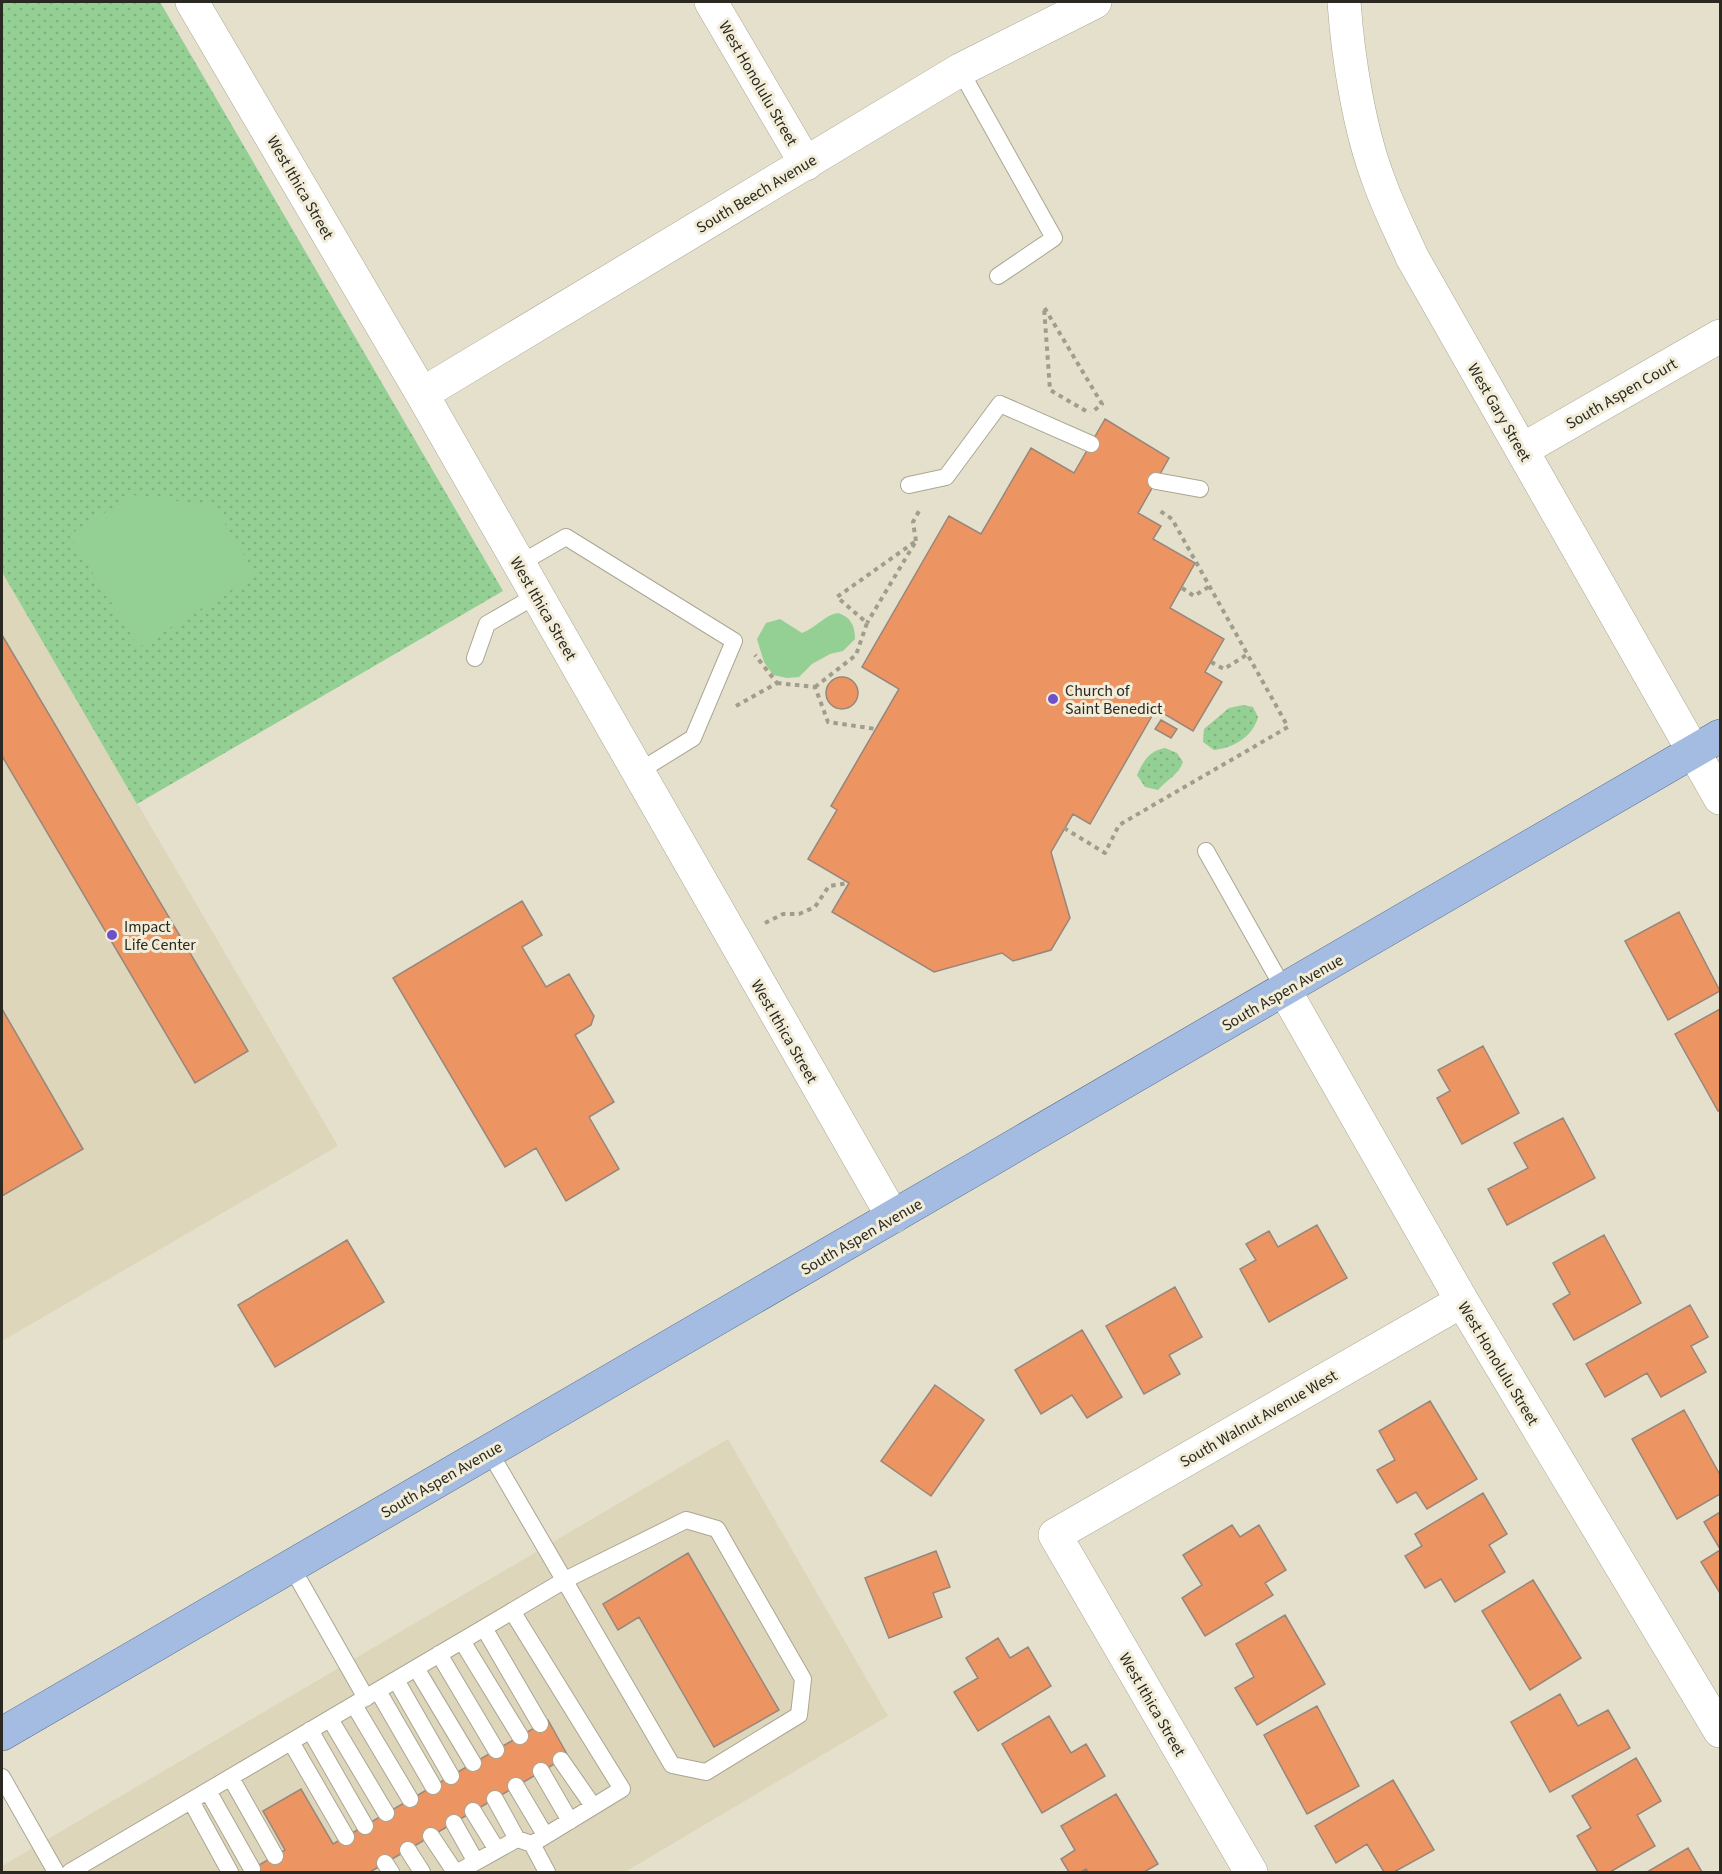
<svg xmlns="http://www.w3.org/2000/svg" width="1722" height="1874" font-family="'Source Sans 3',sans-serif">
<style>
.built{fill:#ddd6ba}
.grass{fill:url(#grass-dots)}
.garden{fill:#94cf94}
.building{fill:#ed9562;stroke:#98867c;stroke-width:1.5}
.lines{fill:none;stroke-linecap:round;stroke-linejoin:round}
.service-casing{stroke:#aba693;stroke-width:18}
.minor-casing{stroke:#aba693;stroke-width:34}
.primary-casing{stroke:#526b90;stroke-width:34}
.path{stroke:#a09d8d;stroke-width:4;stroke-dasharray:4.5 4.5;stroke-linecap:butt}
.service{stroke:#fff;stroke-width:16}
.minor{stroke:#fff;stroke-width:33}
.primary{stroke:#a4bce1;stroke-width:33}
.poi-dot{fill:#6e50c9;stroke:#f2edd9;stroke-width:2}
.labels{text-anchor:middle;stroke-width:6;stroke-linejoin:round;paint-order:stroke}
.street-label{font-size:16px;fill:#2a2820;stroke:#f2edd9}
.poi-label{font-size:16px;fill:#2a2820;stroke:#f2edd9;text-anchor:start}
</style>
<defs>
<pattern id="grass-dots" width="8" height="8" patternUnits="userSpaceOnUse" patternTransform="scale(1.5)"><rect width="8" height="8" fill="#94cf94"/><path d="M2 2h.1M6 6h.1" fill="none" stroke="#80b27f" stroke-width="1.8" stroke-linecap="round"/></pattern>
</defs>
<rect width="100%" height="100%" fill="#e5e0cc"/>
<path class="built" d="M2 572 338 1146 2 1341Z
M728 1439 888 1716 625 1872H2V1866Z"/>
<path class="grass" d="M2 2H160L503 591 137 804 2 572Z
M1243 705 1253 707 1258 717C1253 737 1233 748 1214 750L1203 742 1204 729 1229 708Z
M1165 748 1177 753 1183 762C1178 776 1167 779 1158 790L1145 787 1137 775C1144 760 1149 751 1165 748Z"/>
<path class="garden" d="M133 495 214 506 256 575 139 647 69 535Z
M838 613C851 617 855 626 855 639L843 651 830 654 812 664 799 677 787 678 773 675 764 662 757 639 766 623 780 619 802 633C816 628 824 615 838 613Z"/>
<path class="building" d="M1105 419 1169 458 1138 513 1161 526 1153 539 1195 563 1170 608 1224 639 1205 672 1222 682 1193 731 1156 709 1090 824 1073 814 1051 852 1070 918 1051 950 1013 961 1002 953 934 972 832 912 849 883 808 859 837 810 831 806 899 689 862 667 949 516 981 534 1031 448 1074 473Z
M2 635 248 1051 195 1083 2 756Z
M826 693a16 16 0 1 1 32 0a16 16 0 1 1-32 0Z
M1161 720 1177 729 1171 738 1155 729Z
M522 901 542 935 522 947 546 987 569 974 594 1016 591 1025 575 1035 614 1102 589 1117 619 1169 566 1201 536 1148 505 1167 393 978Z
M1679 912 1720 991 1668 1020 1625 941Z
M2 1009 83 1149 2 1196Z
M1720 1009V1110L1718 1111 1675 1034Z
M1483 1046 1519 1113 1462 1144 1437 1098 1450 1091 1438 1070Z
M1563 1118 1595 1178 1507 1225 1488 1189 1528 1168 1514 1143Z
M1317 1225 1347 1278 1269 1322 1240 1269 1256 1260 1246 1244 1269 1231 1278 1247Z
M1604 1235 1641 1303 1574 1340 1553 1304 1570 1294 1553 1263Z
M347 1240 384 1302 275 1367 238 1305Z
M1175 1287 1202 1337 1169 1355 1180 1374 1144 1394 1106 1326Z
M1690 1305 1708 1337 1691 1346 1706 1372 1661 1397 1647 1373 1605 1397 1586 1364Z
M1082 1330 1122 1397 1087 1418 1072 1395 1041 1414 1015 1370Z
M935 1385 984 1420 931 1496 881 1461Z
M1430 1401 1477 1479 1427 1509 1416 1492 1397 1503 1377 1470 1395 1460 1379 1431Z
M1684 1410 1720 1475V1494L1677 1519 1632 1439Z
M1483 1493 1507 1534 1489 1545 1505 1572 1455 1602 1441 1579 1425 1588 1405 1556 1422 1546 1415 1534Z
M1720 1512V1549L1704 1522Z
M1232 1525 1240 1537 1259 1525 1286 1570 1265 1583 1273 1595 1205 1636 1182 1598 1202 1585 1183 1555Z
M1720 1550V1593L1701 1562Z
M936 1551 950 1587 933 1593 942 1617 889 1638 865 1578Z
M688 1553 779 1710 714 1747 639 1617 618 1630 603 1604Z
M1533 1580 1581 1658 1530 1690 1482 1611Z
M1285 1615 1325 1684 1257 1725 1235 1688 1254 1677 1236 1644Z
M998 1638 1010 1658 1028 1647 1051 1686 978 1731 954 1692 978 1678 966 1658Z
M1560 1694 1578 1726 1608 1710 1630 1748 1550 1792 1511 1722Z
M1317 1706 1359 1786 1307 1814 1264 1735Z
M1049 1716 1071 1753 1086 1744 1105 1776 1042 1813 1002 1744Z
M548 1720 568 1756 370 1872H247L285 1850 263 1811 301 1789 333 1844Z
M1636 1758 1661 1801 1637 1815 1655 1846 1610 1872H1598L1577 1836 1591 1828 1572 1796Z
M1393 1780 1434 1850 1394 1872H1384L1367 1844 1336 1863 1315 1826Z
M1116 1794 1158 1864 1144 1872H1088L1086 1869 1081 1872H1069L1061 1859 1075 1850 1061 1826Z
M1688 1848 1702 1872H1647Z"/>
<g class="lines">
<defs>
<path id="service" d="M960 70 1054 238 998 276
M1156 481 1200 489
M909 485 946 477 1000 404 1091 444
M519 564 566 537 734 641 693 738 638 772
M475 658 487 624 537 595
M1206 851 1285 991
M291 1566 366 1698
M512 1611 622 1789 532 1844 547 1872
M484 1628 540 1724
M462 1641 520 1736
M439 1654 496 1750
M416 1668 473 1763
M396 1680 451 1776
M378 1691 433 1786
M354 1705 410 1799
M330 1719 386 1813
M310 1730 365 1826
M291 1742 346 1837
M561 1760 593 1806
M541 1771 570 1821
M2 1777 56 1872
M231 1778 275 1856
M516 1786 545 1835
M208 1791 252 1869
M495 1799 517 1839
M191 1801 230 1872
M473 1811 497 1850
M454 1823 476 1862
M431 1836 455 1872
M408 1850 422 1872
M385 1863 391 1872
M70 1872 565 1580 686 1520 717 1529 803 1679 799 1715 706 1772 672 1765 489 1451
M458 1872 517 1839 532 1844"/>
<path id="minor" d="M192 2 422 394 893 1217
M711 2 806 164
M1344 2C1348 57 1359 129 1379 181 1388 207 1401 232 1412 257L1720 798
M422 394 960 70 1095 2
M1522 450 1720 336
M1285 991 1462 1301 1720 1731
M1251 1872 1055 1535 1462 1301"/>
<path id="primary" d="M2 1734 1720 736"/>
</defs>
<use href="#service" class="service-casing"/>
<use href="#minor" class="minor-casing"/>
<use href="#primary" class="primary-casing"/>
<path class="path" d="M1086 411 1050 390 1044 307 1102 404 1091 413
M916 541 913 522 919 511
M1182 588 1194 596 1210 586
M1211 662 1224 669 1248 654
M777 683 815 687 828 722 876 729
M815 687 856 655 867 623 837 597 916 541 867 623
M736 706 777 683 755 655
M1064 828 1105 853 1119 825 1288 727 1172 519 1157 509
M765 923 783 914H799L815 907 829 886 849 883"/>
<use href="#service" class="service"/>
<use href="#minor" class="minor"/>
<use href="#primary" class="primary"/>
</g>
<g class="poi-dot">
<circle cx="1053" cy="699" r="6"/>
<circle cx="112" cy="935" r="6"/>
</g>
<g class="labels">
<g class="street-label">
<text transform="translate(759 83) rotate(60)" y="6">West Honolulu Street</text>
<text transform="translate(301 187) rotate(60)" y="6">West Ithica Street</text>
<text transform="translate(756 193) rotate(-31)" y="6">South Beech Avenue</text>
<text transform="translate(1621 393) rotate(-30)" y="6">South Aspen Court</text>
<text transform="translate(1500 412) rotate(60)" y="6">West Gary Street</text>
<text transform="translate(544 608) rotate(60)" y="6">West Ithica Street</text>
<text transform="translate(1282 992) rotate(-30)" y="6">South Aspen Avenue</text>
<text transform="translate(785 1031) rotate(60)" y="6">West Ithica Street</text>
<text transform="translate(861 1236) rotate(-30)" y="6">South Aspen Avenue</text>
<text transform="translate(1499 1363) rotate(59)" y="6">West Honolulu Street</text>
<text transform="translate(1258 1418) rotate(-30)" y="6">South Walnut Avenue West</text>
<text transform="translate(441 1479) rotate(-30)" y="6">South Aspen Avenue</text>
<text transform="translate(1153 1704) rotate(60)" y="6">West Ithica Street</text>
</g>
<g class="poi-label">
<text x="1065" y="696">Church of<tspan x="1065" dy="18">Saint Benedict</tspan></text>
<text x="124" y="932">Impact<tspan x="124" dy="18">Life Center</tspan></text>
</g>
</g>
<rect width="1722" height="1874" fill="none" stroke="#2a2820" stroke-width="6"/>
</svg>
